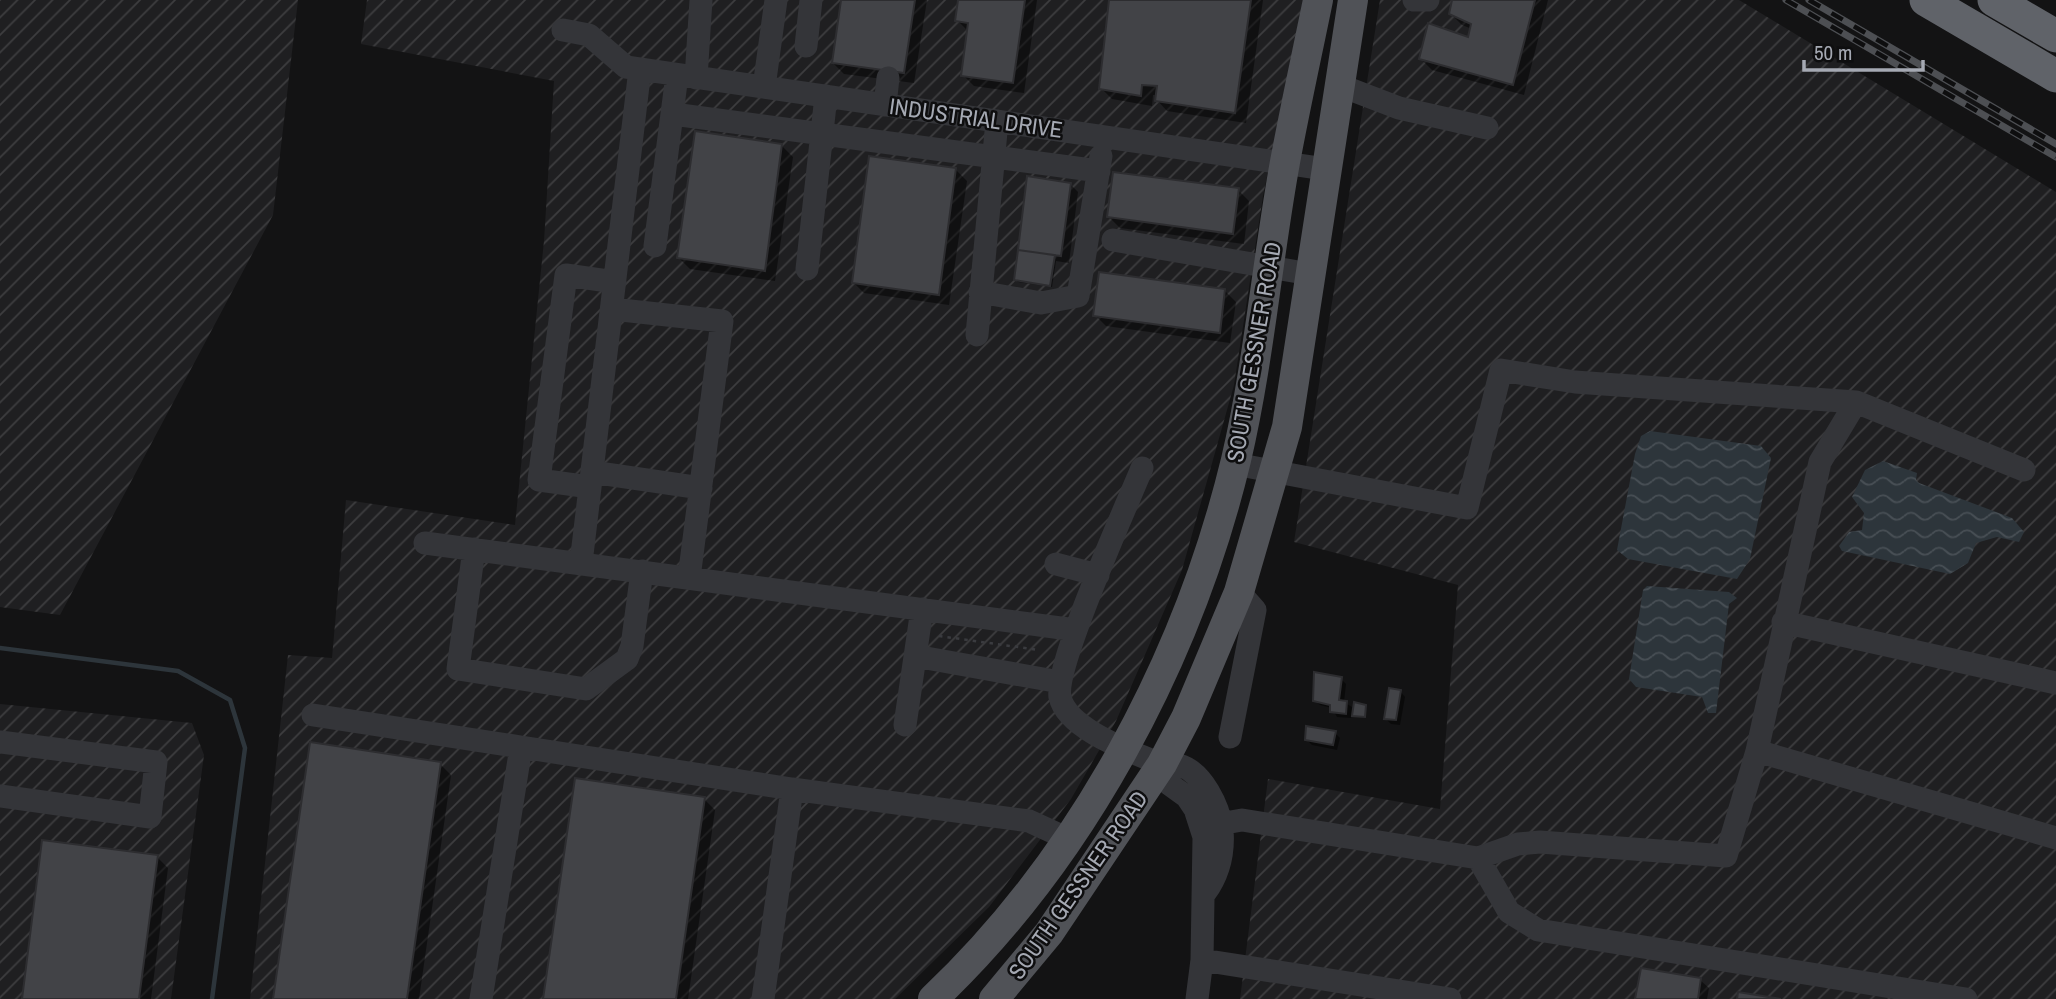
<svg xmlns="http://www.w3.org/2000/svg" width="2056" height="999" font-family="'Archivo Narrow',sans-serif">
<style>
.industrial{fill:url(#industrial-furrows)}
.water{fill:url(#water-waves)}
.shadow{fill:#0007}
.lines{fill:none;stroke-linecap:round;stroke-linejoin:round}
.stream{stroke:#2d353b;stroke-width:4.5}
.building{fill:#424347;stroke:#2d2d30;stroke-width:2}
.path{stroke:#3a3b3f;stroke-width:2.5;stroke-dasharray:3.5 5;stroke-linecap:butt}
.minor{stroke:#343539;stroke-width:23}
.major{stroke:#505257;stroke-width:30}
.highway{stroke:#606369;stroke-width:33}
.rail-casing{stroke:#4d4f53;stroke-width:7}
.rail{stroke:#0e0e0f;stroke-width:4.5;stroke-dasharray:13;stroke-linecap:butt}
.labels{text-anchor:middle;stroke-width:5;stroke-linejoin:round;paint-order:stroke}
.street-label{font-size:23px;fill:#a5a9b3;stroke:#0e0e0f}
</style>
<defs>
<pattern id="industrial-furrows" width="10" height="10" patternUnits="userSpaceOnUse" patternTransform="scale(1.75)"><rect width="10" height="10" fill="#1f1f21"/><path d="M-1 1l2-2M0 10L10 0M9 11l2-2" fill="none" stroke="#3d3d3f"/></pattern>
<pattern id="water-waves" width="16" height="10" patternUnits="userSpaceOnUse" patternTransform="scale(1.75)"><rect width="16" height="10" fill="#2d353b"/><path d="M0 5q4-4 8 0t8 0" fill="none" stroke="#484f55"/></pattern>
</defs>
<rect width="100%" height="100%" fill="#131314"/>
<path class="industrial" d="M0 0H298L273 215 60 615 0 607Z
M367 0H1303L1263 196 1234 385 1182 570 1116 721 1071 799 989 907 895 999H250L288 655 332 658 346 500 515 525 544 241 554 81 361 44Z
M1380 0H1739L2056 192V999H1240L1268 779 1440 809 1458 585 1294 542Z
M0 704 192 723 204 755 171 999H0Z"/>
<path class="water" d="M1650 431 1761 446 1771 458 1750 559 1737 579 1628 559 1617 550 1635 454 1641 436Z
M1883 461 1917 473 1916 480 1919 483 2012 518 2024 532 2019 542 1997 537 1976 543 1968 563 1950 574 1842 551 1839 546 1849 532 1862 530 1864 513 1852 497 1865 470Z
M1647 586 1729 592 1737 598 1729 604 1716 713H1708L1702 697 1636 687 1629 679 1643 590Z"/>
<path class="shadow" d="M842 0H927L914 83 844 74 833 63Z
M972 0H1037L1024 93 974 86 963 75 969 32 957 20Z
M1111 0H1263L1246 123 1167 111 1157 100V95H1153L1152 106 1112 99 1101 88Z
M1454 0H1548L1524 95 1432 70 1421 59 1469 40 1472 29 1462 25 1451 14Z
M782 146 793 157 775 281 690 269 679 258Z
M956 170 967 181 949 305 864 293 853 282Z
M1070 184 1078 192 1069 263 1056 261 1052 287 1018 282 1016 280Z
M1238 190 1249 201 1244 244 1120 228 1109 217Z
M1225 291 1236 302 1230 343 1106 326 1095 315Z
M1341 679 1346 684 1344 702 1352 707 1351 718 1337 717 1332 708 1320 705 1314 700Z
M1400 691 1405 697 1400 725 1391 724 1386 719Z
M1365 706 1366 718 1354 715Z
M1335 733 1340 738 1337 750 1312 745 1307 740Z
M440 764 451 775 419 999H275Z
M704 799 715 810 688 999H545Z
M157 857 168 868 151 999H24Z
M1700 980 1709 988 1707 999H1637Z"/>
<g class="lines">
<path class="stream" d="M0 648 178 671 230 700 245 748 212 999"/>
</g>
<path class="building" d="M841 0H915L904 73 832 63Z
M958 0H1025L1013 83 961 76 968 23 955 21Z
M1109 0H1251L1235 113 1155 101 1157 86 1142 85 1141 96 1099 89Z
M1452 0H1535L1513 85 1419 59 1428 23 1468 37 1471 24 1449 14Z
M695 131 782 144 765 271 677 258Z
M869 156 956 168 939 295 852 283Z
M1113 172 1239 188 1233 234 1107 217Z
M1027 176 1071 183 1061 256 1018 250Z
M1018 250 1055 255 1050 286 1014 280Z
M1099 272 1225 289 1220 333 1093 316Z
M1314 672 1342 677 1339 700 1347 701 1346 714 1330 712V705L1313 701Z
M1389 688 1401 690 1396 720 1384 719Z
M1354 702 1366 705 1365 717 1352 716Z
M1306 726 1336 731 1333 745 1305 740Z
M310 742 441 762 407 999H273Z
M575 778 705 797 676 999H543Z
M42 840 158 855 139 999H22Z
M1641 968 1701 978 1698 999H1635Z
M1738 992 1781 999H1737Z"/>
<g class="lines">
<path class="path" d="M939 636 1039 650"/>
<path class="minor" d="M1414 0H1428
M563 30 589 35 626 67 1325 169
M806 46 811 0
M696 78 701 0
M1339 85 1399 108 1487 128
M764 87 776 0
M885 105 888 78
M673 114 1099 171
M1113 240 1310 274
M655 246 677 75
M807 269 826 96
M980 292 1041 303 1078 296 1101 156
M612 309 722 321 689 578
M977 335 997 121
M1856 402 1820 462 1757 751 2056 838
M1235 464 1467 508 1501 370 1575 382 1856 402 2024 470
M1142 468C1126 507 1054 666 1060 697 1067 729 1130 751 1158 763 1165 766 1172 764 1179 765 1203 772 1219 807 1222 829 1224 853 1219 874 1205 893
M592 472 701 488
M590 487 539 480 566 275 615 282
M425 543 1076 630
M474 549 458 669 586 689 627 659 632 646 642 571
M581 563 640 69
M1056 564 1098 575
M1783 622 2056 683
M915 656 1060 682
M313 715 521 747
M905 725 922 609
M1230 737 1255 610 1239 592
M0 742 156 762 150 817 0 796
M1162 764 1169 784 1187 797 1195 809 1204 837 1202 960 1197 999
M1202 827 1242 820 1478 858 1518 844 1540 842 1726 856 1757 751
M1478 858 1509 912 1538 930 1966 999
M1202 960 1450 999
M481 999 521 747 792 789
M763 999 792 789 1029 821 1066 838"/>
<path class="major" d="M933 999C1082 858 1188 659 1236 460 1259 362 1267 261 1285 162 1295 108 1307 54 1318 0
M994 999 1049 933 1162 764 1186 718 1239 592 1287 427 1353 0"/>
<path class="highway" d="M1926 0 2056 76
M1994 0 2056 36"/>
<defs>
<path id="rail" d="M1786 0 2056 157
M1809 0 2056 144"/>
</defs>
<use href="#rail" class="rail-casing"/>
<use href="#rail" class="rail"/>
</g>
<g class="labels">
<g class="street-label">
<text transform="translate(976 118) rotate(8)" y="8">INDUSTRIAL DRIVE</text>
<text transform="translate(1254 352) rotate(-80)" y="8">SOUTH GESSNER ROAD</text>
<text transform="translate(1078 885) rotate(-55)" y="8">SOUTH GESSNER ROAD</text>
</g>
</g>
<path d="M1804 60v10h119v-10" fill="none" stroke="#a5a9b3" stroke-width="3.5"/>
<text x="1814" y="60" font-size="21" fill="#a5a9b3" stroke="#0e0e0f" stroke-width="5" paint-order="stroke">50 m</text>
</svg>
